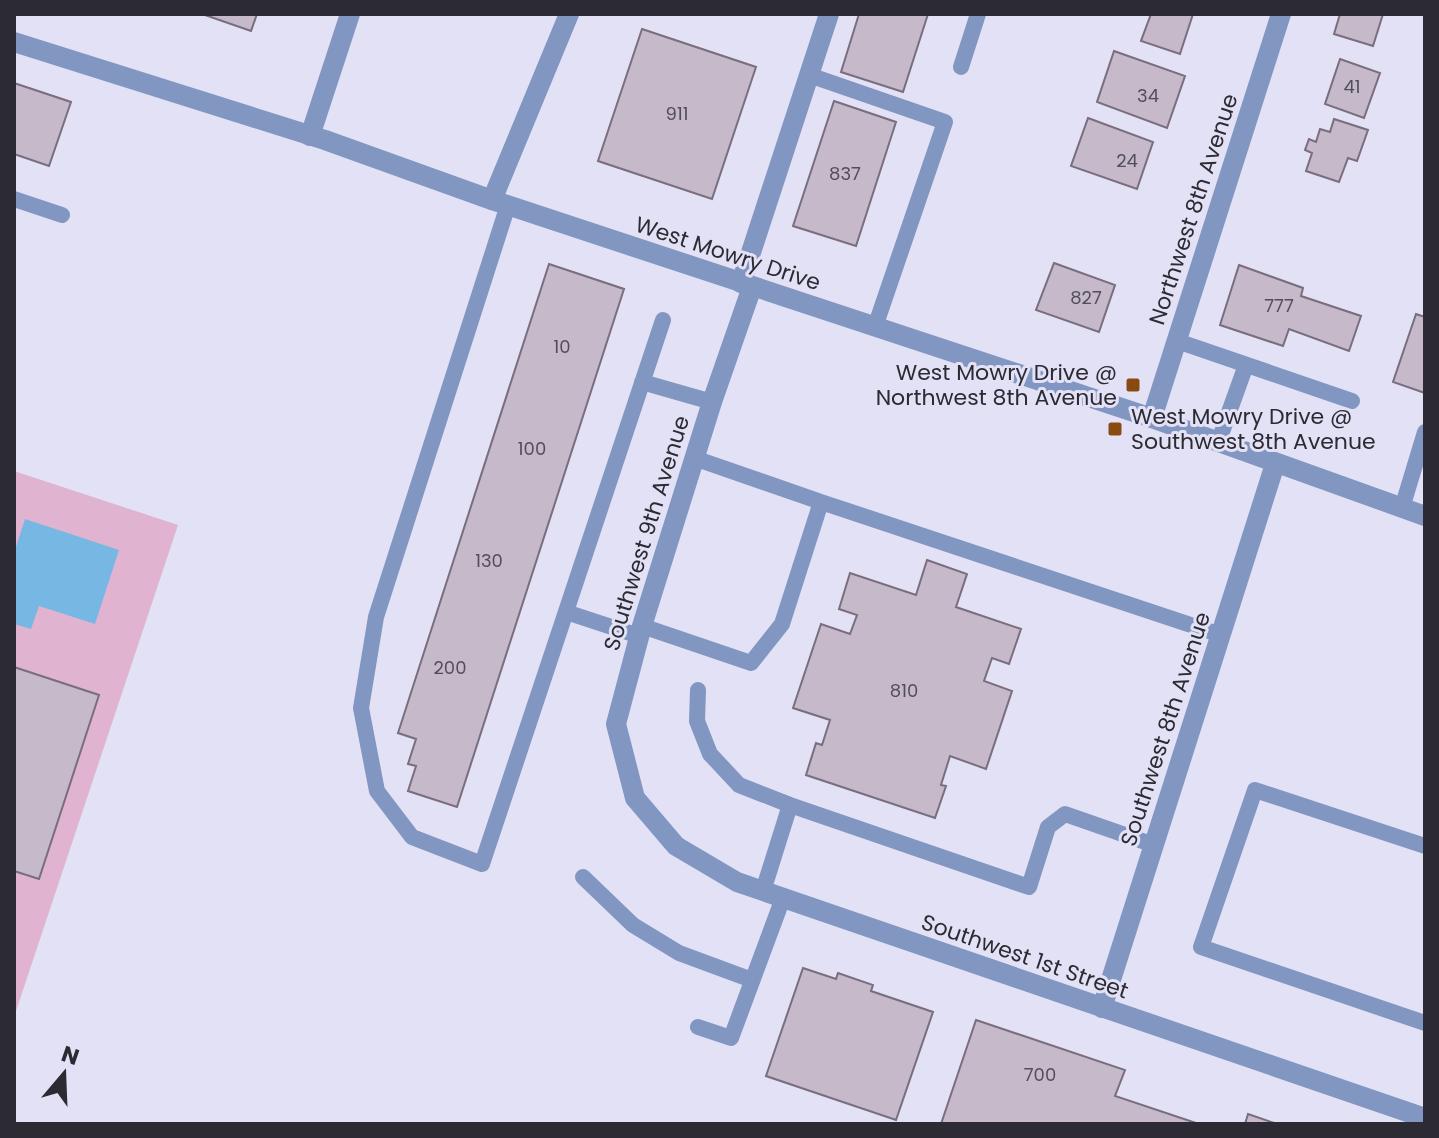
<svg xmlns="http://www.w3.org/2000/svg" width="1439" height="1138" font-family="Poppins,sans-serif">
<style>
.green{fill:#e0b3d0}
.water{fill:#77b7e3}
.building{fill:#c5b9ca;stroke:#796e7e;stroke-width:2}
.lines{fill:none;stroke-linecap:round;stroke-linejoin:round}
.service{stroke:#8196c1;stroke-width:16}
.minor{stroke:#8196c1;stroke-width:20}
.tertiary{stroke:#8196c1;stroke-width:20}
.poi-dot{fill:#894a11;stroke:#e3e1f6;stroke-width:3}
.labels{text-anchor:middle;stroke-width:6;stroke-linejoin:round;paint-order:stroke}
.number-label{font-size:18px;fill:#524e59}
.street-label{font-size:22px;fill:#2c2b33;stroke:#e3e1f6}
.poi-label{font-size:22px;fill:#2c2b33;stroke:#e3e1f6;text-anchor:end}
</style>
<rect width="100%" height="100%" fill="#e3e1f6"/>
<path class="green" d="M14 471 178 525 14 1017Z"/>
<path class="water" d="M25 519 119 550 95 624 39 606 31 629 14 624V553Z"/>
<path class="building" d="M202 14H257L251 31Z
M859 14H928L903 92 841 72Z
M1151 14H1193L1180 54 1141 41Z
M1340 14H1383L1373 46 1334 34Z
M642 29 756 67 712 199 598 161Z
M1114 51 1185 76 1167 128 1097 102Z
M1340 59 1380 73 1364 118 1325 104Z
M14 83 71 102 49 166 14 154Z
M834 101 896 122 856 246 793 226Z
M1088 118 1153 142 1137 189 1071 166Z
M1334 119 1368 130 1357 161 1348 158 1339 182 1306 171 1312 153 1305 150 1309 139 1316 142 1320 129 1330 132Z
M1054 263 1115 285 1099 332 1036 310Z
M549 264 624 289 457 807 408 791 416 766 408 764 416 739 398 733Z
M1239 265 1303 288 1301 296 1361 316 1349 351 1289 329 1283 346 1220 325Z
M1416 314 1425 317V393L1393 382Z
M927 560 967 574 956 607 1021 629 1009 664 992 658 984 681 1012 691 986 769 950 756 941 785 946 786 935 818 806 775 816 743 822 745 830 720 793 708 821 624 850 634 857 615 839 609 850 573 916 595Z
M14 667 99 695 39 879 14 871Z
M803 968 836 979 838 973 873 985 871 991 933 1012 896 1120 766 1076Z
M976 1020 1125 1070 1115 1096 1199 1124H941Z
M1248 1114 1277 1124H1245Z"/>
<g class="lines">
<path class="service" d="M961 67 978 14
M809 75 945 122 875 327
M14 199 62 215
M508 205 376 617 361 708 377 791 412 837 482 864 663 320
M1177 341 1352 401
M642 382 712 402
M1218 443 1246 365
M821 502 1221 635
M1402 508 1425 432
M566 612 639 636
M642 626 751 663 782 624 821 502 694 458
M698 690 697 721 710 754 739 785 790 805 763 891
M790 805 1029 887 1048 827 1065 814 1154 845
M1425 846 1255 790 1201 947 1425 1023
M583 877 633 925 679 953 752 980
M698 1027 731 1038 783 898"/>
<path class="minor" d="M310 136 350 14
M492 200 569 14
M741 283 829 14
M752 287 712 402 642 626 616 724 635 798 676 846 737 882 1425 1118
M1152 418 1281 14
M1102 1008 1275 464"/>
<path class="tertiary" d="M14 42 325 140 492 200 1152 418 1425 516"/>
</g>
<g class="poi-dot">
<rect x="1125" y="377" width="16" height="16" rx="4"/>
<rect x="1107" y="421" width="16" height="16" rx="4"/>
</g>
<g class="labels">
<g class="number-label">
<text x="1352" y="93">41</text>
<text x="1148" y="102">34</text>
<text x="677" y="120">911</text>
<text x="1127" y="167">24</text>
<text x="845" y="180">837</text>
<text x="1086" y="304">827</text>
<text x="1279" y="312">777</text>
<text x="562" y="353">10</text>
<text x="532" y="455">100</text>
<text x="489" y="567">130</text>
<text x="450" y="674">200</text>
<text x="904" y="697">810</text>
<text x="1040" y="1081">700</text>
</g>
<g class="street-label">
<text transform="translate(1193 209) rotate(-72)" y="8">Northwest 8th Avenue</text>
<text transform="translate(728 253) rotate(18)" y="8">West Mowry Drive</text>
<text transform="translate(646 533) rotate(-73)" y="8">Southwest 9th Avenue</text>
<text transform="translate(1165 729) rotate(-72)" y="8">Southwest 8th Avenue</text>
<text transform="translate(1025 956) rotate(19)" y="8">Southwest 1st Street</text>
</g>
<g class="poi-label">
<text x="1117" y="380">West Mowry Drive @<tspan x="1117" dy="25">Northwest 8th Avenue</tspan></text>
<text x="1131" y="424" text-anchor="start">West Mowry Drive @<tspan x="1131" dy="25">Southwest 8th Avenue</tspan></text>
</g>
</g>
<rect width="1439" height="1138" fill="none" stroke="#2c2b33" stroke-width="32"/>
<g transform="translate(64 1074) rotate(19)" stroke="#e3e1f6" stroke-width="6" paint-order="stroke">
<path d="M0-6L14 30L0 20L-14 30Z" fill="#2c2b33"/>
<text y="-12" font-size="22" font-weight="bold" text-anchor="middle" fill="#2c2b33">N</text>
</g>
</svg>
